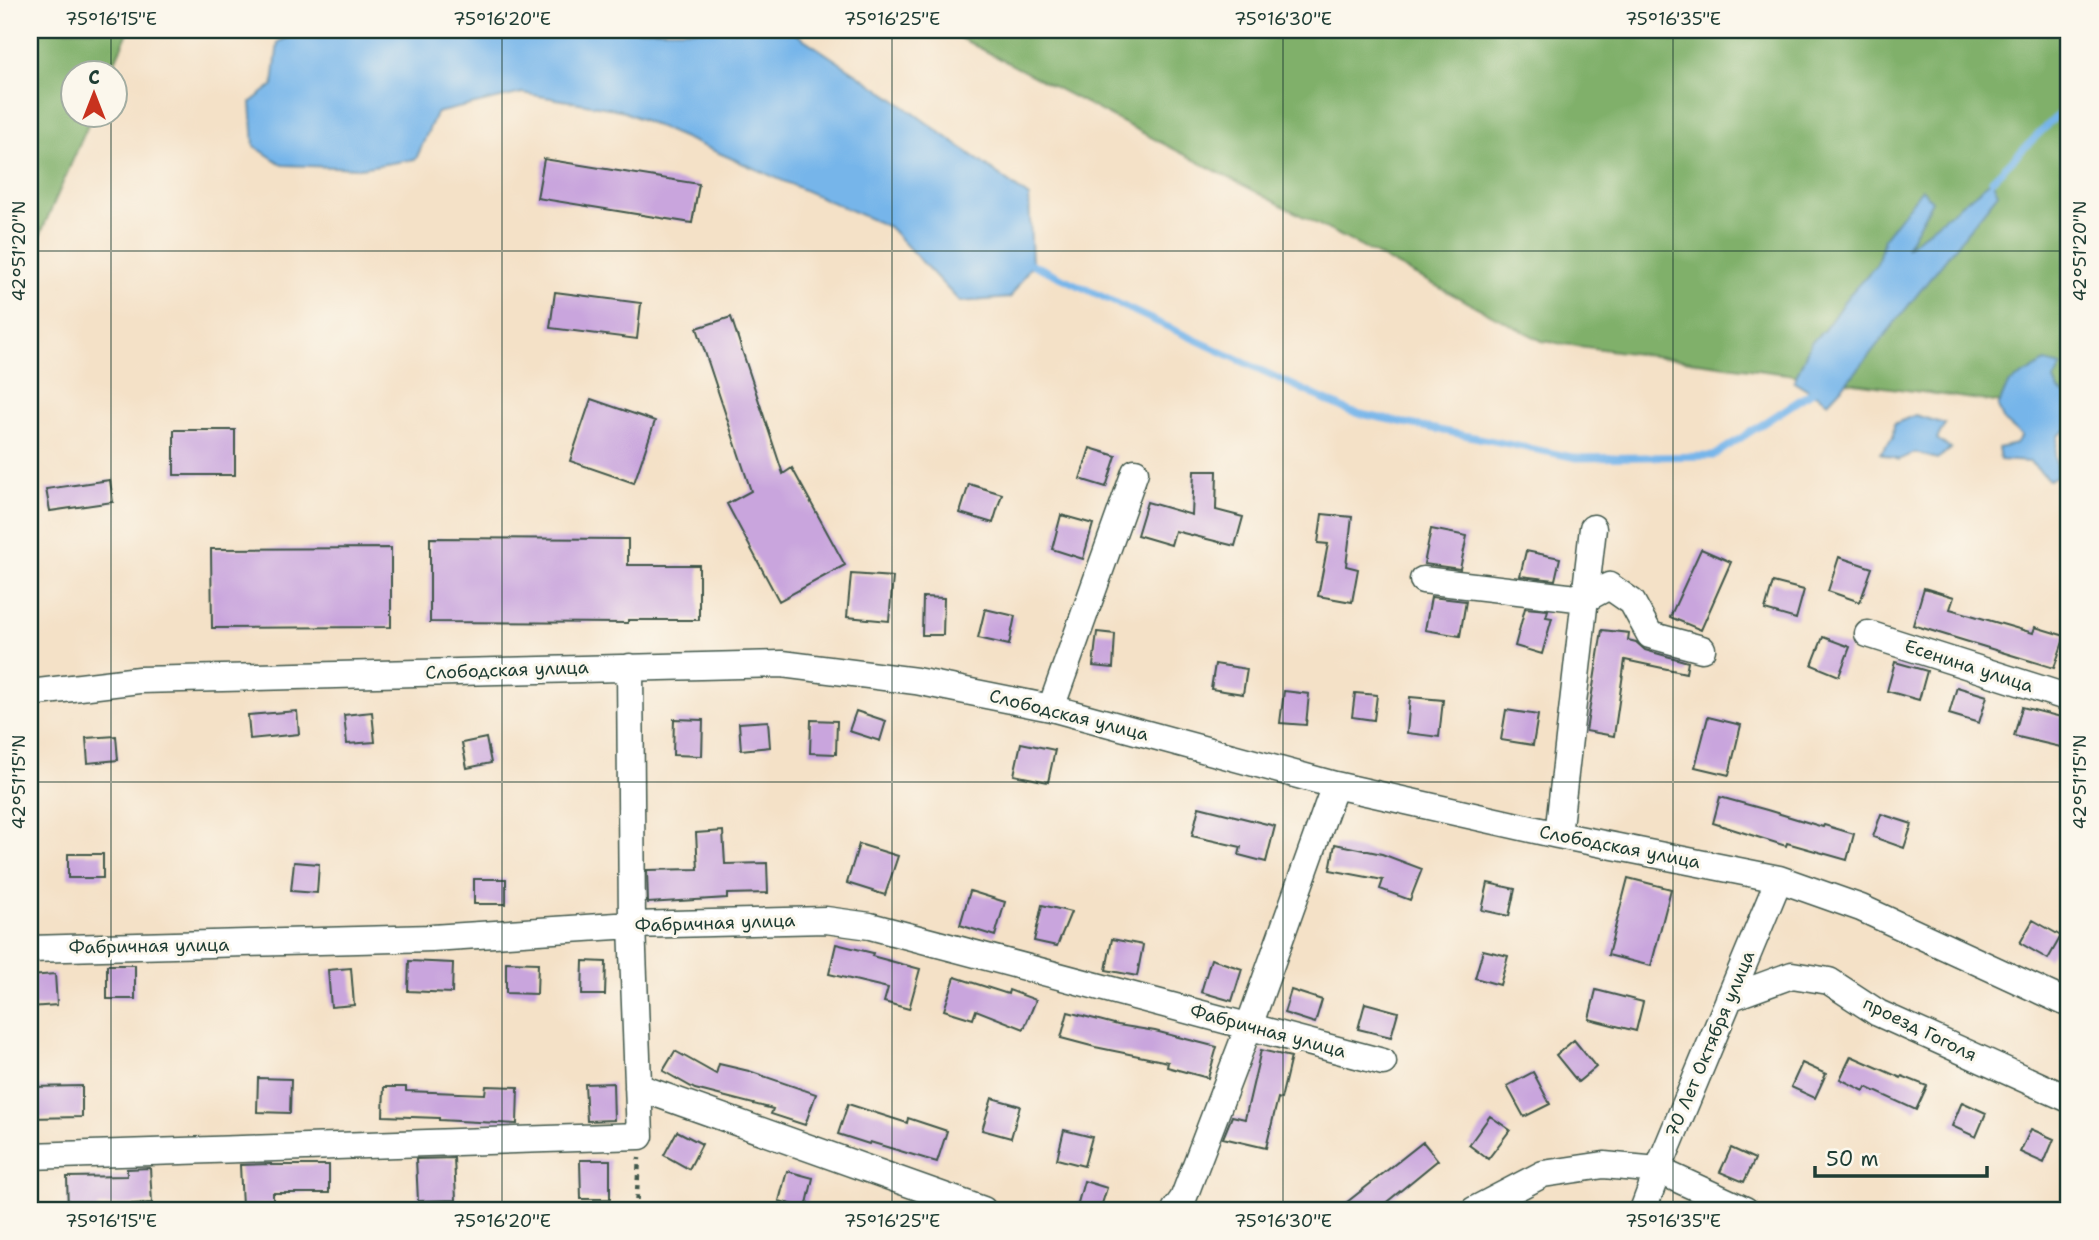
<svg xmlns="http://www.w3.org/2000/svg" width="2099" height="1240" font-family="'Shantell Sans',sans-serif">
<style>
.forest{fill:#80b06a;stroke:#50764f;stroke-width:2}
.water{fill:#76b5ea;stroke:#4a798f;stroke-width:2}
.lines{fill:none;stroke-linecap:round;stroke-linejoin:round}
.stream{stroke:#76b5ea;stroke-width:7}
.building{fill:#c9a5dd}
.minor-casing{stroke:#3f564a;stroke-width:29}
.path{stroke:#3f564a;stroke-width:4.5;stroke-dasharray:5 5;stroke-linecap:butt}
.minor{stroke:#fff;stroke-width:26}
.ticks{fill:none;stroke:#1f3d34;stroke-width:2;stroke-opacity:0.45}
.labels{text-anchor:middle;stroke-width:6;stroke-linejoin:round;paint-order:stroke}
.street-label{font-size:18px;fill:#1f3d34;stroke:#fbf7ec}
.neatline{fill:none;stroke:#1f3d34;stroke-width:2.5}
.ticks-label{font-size:18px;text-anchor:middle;fill:#1f3d34}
</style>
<rect width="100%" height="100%" fill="#fbf7ec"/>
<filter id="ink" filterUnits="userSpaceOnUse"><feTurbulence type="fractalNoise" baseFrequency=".0143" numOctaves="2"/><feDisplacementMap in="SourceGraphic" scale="14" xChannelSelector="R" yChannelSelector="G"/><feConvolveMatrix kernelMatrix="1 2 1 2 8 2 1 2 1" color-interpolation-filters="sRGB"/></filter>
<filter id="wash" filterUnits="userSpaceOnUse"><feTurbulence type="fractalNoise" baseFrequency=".00686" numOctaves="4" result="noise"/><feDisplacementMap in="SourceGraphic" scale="28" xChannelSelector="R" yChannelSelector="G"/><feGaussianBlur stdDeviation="1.57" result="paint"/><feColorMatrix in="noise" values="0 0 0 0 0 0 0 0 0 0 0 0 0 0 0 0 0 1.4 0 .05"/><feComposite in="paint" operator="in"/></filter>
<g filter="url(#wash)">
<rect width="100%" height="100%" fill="#f4e1c7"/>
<path class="forest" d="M30 30H129L110 73 74 74V116H92L30 258Z
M945 30H2069V412L1542 341Z"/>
<path class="water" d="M305 30H790L890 96 1029 197 1032 264 1010 298 960 302 889 227 620 110 522 93 436 113 416 159 360 168 283 165 254 146 251 102 273 85 278 42Z
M1992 180 1998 193 1854 374 1828 402 1794 381 1811 342 1824 330 1849 295 1877 264 1884 238 1922 189 1932 201 1906 248Z
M2045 362 2062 366 2054 380 2058 390 2069 398V428L2058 436 2055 455 2057 476 2049 480 2030 462 2000 460 1998 448 2016 444 2022 436 2004 421 1998 407 2008 384Z
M1915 415 1945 424 1937 439 1951 449 1937 459 1915 453 1898 460 1880 453 1893 438 1894 424Z"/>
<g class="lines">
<path class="stream" d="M1992 180 2065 108 2069 107
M1032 264 1351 412 1577 458 1713 456 1812 392"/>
</g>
<g id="blocks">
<path class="building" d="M544 159 699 184 692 223 537 198Z
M555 292 641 303 637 339 550 328Z
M731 317 783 474 792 468 845 565 779 601 727 504 751 491 697 328Z
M591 399 655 421 634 483 570 461Z
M174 430H235V475H174Z
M1090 448 1116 456 1106 487 1080 479Z
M1194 471H1217L1216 510 1243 517 1235 546 1175 531 1171 545 1137 535 1147 502 1192 515Z
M110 480 113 502 50 511 46 489Z
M969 484 1002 494 993 523 960 513Z
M1322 514 1352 517 1346 566 1358 569 1352 602 1318 596 1328 544 1318 543Z
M1061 515 1093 524 1083 559 1052 549Z
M1431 529 1467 536 1460 569 1424 564Z
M430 538 628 539V565H699V620H628V623L430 622Z
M391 548V627L212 628 211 549Z
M1701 549 1731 562 1701 630 1670 617Z
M1526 551 1560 558 1555 580 1520 576Z
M1839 557 1872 568 1860 602 1828 591Z
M851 574 893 577 889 621 847 617Z
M1773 582 1804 590 1796 619 1765 610Z
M1924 588 1954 597 1950 609 2033 633 2035 627 2065 636 2054 668 1913 625Z
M923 597 944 598 943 635H922Z
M1431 597 1466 601 1460 636 1425 630Z
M1525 608 1548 610 1546 617 1552 618 1542 654 1515 646Z
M985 609 1015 616 1009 645 978 638Z
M1602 630 1629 633 1628 640 1636 642 1645 650 1688 662 1686 673 1625 660 1614 736 1586 731Z
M1097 632 1115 634 1113 668 1093 666Z
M1823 637 1850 647 1839 676 1812 665Z
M1895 662 1927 671 1919 700 1887 691Z
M1215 664 1247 669 1243 694 1211 689Z
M1957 687 1987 696 1979 723 1949 714Z
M1284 691 1309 694 1306 725 1280 723Z
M1355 693 1377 695 1374 720 1352 717Z
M1410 697 1443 700 1439 737 1407 733Z
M2022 707 2069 719V749L2014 736Z
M1506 710 1538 715 1533 745 1501 740Z
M297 711 299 734 250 739 248 715Z
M856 711 886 721 880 741 849 731Z
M372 712 375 742 347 744 344 715Z
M1708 717 1741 725 1729 775 1695 767Z
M674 719 703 720 702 756 673 755Z
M811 720 837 721 836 754 810 753Z
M768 721 770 747 741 750 739 723Z
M116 736 118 760 88 763 86 738Z
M486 738 491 763 467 768 462 743Z
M1021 743 1055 750 1048 782 1014 775Z
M1720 797 1767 810 1823 827 1824 825 1854 834 1847 860 1787 843 1786 846 1713 823Z
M1199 807 1275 826 1266 862 1239 855 1241 847 1192 836Z
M1881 814 1912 824 1904 848 1873 837Z
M723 831 725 864 767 863 768 893 727 894V898L648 903 647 870 698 869 696 833Z
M859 844 898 856 885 895 847 883Z
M1335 844 1382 854 1422 869 1410 900 1380 889 1383 880 1330 870Z
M68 854H103V878H68Z
M294 862 319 864 317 893 291 891Z
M1628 878 1671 889 1651 966 1608 955Z
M474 879H506V904H474Z
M1488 883 1515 889 1509 916 1482 910Z
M970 891 1005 902 995 936 960 925Z
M1042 905 1071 912 1057 946 1034 941Z
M2033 920 2061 936 2048 959 2020 943Z
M1112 939 1143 945 1137 976 1106 970Z
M836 944 873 953 872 956 920 969 909 1009 884 1002 888 988 829 974Z
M1483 950 1508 956 1500 985 1475 978Z
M1211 959 1242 969 1232 1001 1201 992Z
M409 961 453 963 452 993 408 991Z
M583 961 606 962 605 995H582Z
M506 962 538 963 537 994 506 993Z
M107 965H135V999H107Z
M351 968 354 1005 331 1007 328 970Z
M55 974 57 1005 30 1007V976Z
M955 977 1008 994 1009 990 1036 1000 1024 1029 976 1010 973 1019 944 1010Z
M1291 990 1322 1000 1315 1023 1284 1013Z
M1596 990 1643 1002 1636 1031 1589 1019Z
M1365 1003 1398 1012 1391 1037 1358 1029Z
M1068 1012 1118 1025 1155 1031 1217 1047 1208 1078 1167 1067 1168 1062 1095 1047 1061 1038Z
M1574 1040 1596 1067 1578 1082 1556 1055Z
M1261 1050 1291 1057 1281 1099 1278 1098 1266 1148 1223 1138 1232 1116 1245 1119Z
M675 1051 716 1074 719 1064 749 1071 816 1094 805 1125 771 1114 773 1109 695 1089 663 1071Z
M1851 1056 1901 1078 1902 1076 1927 1086 1916 1110 1866 1087 1864 1091 1840 1079Z
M1802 1063 1826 1074 1815 1098 1791 1087Z
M1533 1072 1550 1104 1524 1117 1507 1086Z
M258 1078 291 1079 290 1113 257 1112Z
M613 1083 614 1120 587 1121 585 1084Z
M82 1086V1117L30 1118V1087Z
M486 1086 518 1087 517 1124 439 1120V1118L383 1116 384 1087H406V1091L485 1094Z
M992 1098 1020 1106 1011 1138 982 1130Z
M1962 1102 1986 1113 1976 1137 1952 1126Z
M848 1104 907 1123 908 1118 947 1131 937 1162 870 1142 869 1144 838 1134Z
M1490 1116 1510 1130 1488 1159 1469 1145Z
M2031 1129 2054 1139 2044 1163 2020 1152Z
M1064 1130 1092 1137 1084 1166 1057 1159Z
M677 1131 702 1144 689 1169 664 1155Z
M1423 1142 1438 1160 1377 1210H1337Z
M1731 1148 1755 1159 1744 1182 1720 1172Z
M454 1158 456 1200 418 1201 416 1159Z
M580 1160H610V1199H581Z
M271 1164V1165H329V1193H273V1204L242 1206 240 1165Z
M150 1168 152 1203 98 1206V1210H68L67 1177 127 1176V1169Z
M787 1171 813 1178 806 1208 779 1201Z
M1084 1181 1107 1188 1100 1210H1076Z"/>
</g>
</g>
<g filter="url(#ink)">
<use href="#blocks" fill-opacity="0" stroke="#3f564a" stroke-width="2"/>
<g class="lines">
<defs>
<path id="minor" d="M1423 580 1585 599 1609 586 1632 602 1650 635 1702 649
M1868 634 2069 698
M30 693 139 680 782 664 916 681 1051 708 1335 785 1558 835 1779 879 1861 908 2069 1004
M1051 708 1135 472
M1558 835 1593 528
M30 949 432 938 632 925 826 920 870 926 1383 1062
M1729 998 1792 975 1829 981 1878 1013 2069 1099
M638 1087 983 1210
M30 1156 640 1136 632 925 630 667
M1175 1210 1183 1199 1249 1026 1335 785
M1474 1210 1543 1174 1604 1165 1658 1170 1745 1210
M1643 1210 1658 1170 1779 879"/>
</defs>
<use href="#minor" class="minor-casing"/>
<path class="path" d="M636 1210 639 1158"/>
<use href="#minor" class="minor"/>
</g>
</g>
<path class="ticks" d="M111 30V74M502 30V1210M892 30V1210M1283 30V1210M1673 30V1210M2064 30V1210M111 116V1210M30 251H2069M30 782H2069"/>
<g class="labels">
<g class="street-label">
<text transform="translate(1969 666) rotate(18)" y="6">Есенина улица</text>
<text transform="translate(507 670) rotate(-2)" y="6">Слободская улица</text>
<text transform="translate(1069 715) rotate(14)" y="6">Слободская улица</text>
<text transform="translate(1620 847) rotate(11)" y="6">Слободская улица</text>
<text transform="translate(715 923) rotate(-2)" y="6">Фабричная улица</text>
<text transform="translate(149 946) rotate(-1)" y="6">Фабричная улица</text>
<text transform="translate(1920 1029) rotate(26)" y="6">проезд Гоголя</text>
<text transform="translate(1268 1031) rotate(15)" y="6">Фабричная улица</text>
<text transform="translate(1710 1044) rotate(-67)" y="6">70 Лет Октября улица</text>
</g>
</g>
<rect width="2099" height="1240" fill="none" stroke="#fbf7ec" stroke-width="77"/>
<g transform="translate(94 94)"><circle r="33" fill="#fbf7ec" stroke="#a3ada2" stroke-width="2"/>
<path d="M0-5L12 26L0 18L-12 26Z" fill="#c8321e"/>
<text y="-10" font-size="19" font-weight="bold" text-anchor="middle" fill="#1f3d34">С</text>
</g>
<path d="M1815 1166v10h172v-10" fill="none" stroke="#1f3d34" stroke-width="3.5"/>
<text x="1826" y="1166" font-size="21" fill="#1f3d34" stroke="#fbf7ec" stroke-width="5" paint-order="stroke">50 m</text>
<rect x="38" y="38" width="2022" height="1164" class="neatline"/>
<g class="ticks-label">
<text x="111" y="25">75°16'15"E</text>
<text x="502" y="25">75°16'20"E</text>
<text x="892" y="25">75°16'25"E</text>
<text x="1283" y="25">75°16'30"E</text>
<text x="1673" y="25">75°16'35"E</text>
<text transform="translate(19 251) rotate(-90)" y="6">42°51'20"N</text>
<text transform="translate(2080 251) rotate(-90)" y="6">42°51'20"N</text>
<text transform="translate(19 782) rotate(-90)" y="6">42°51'15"N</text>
<text transform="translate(2080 782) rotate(-90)" y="6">42°51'15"N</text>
<text x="111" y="1227">75°16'15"E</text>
<text x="502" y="1227">75°16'20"E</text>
<text x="892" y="1227">75°16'25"E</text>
<text x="1283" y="1227">75°16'30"E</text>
<text x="1673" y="1227">75°16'35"E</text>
</g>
</svg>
